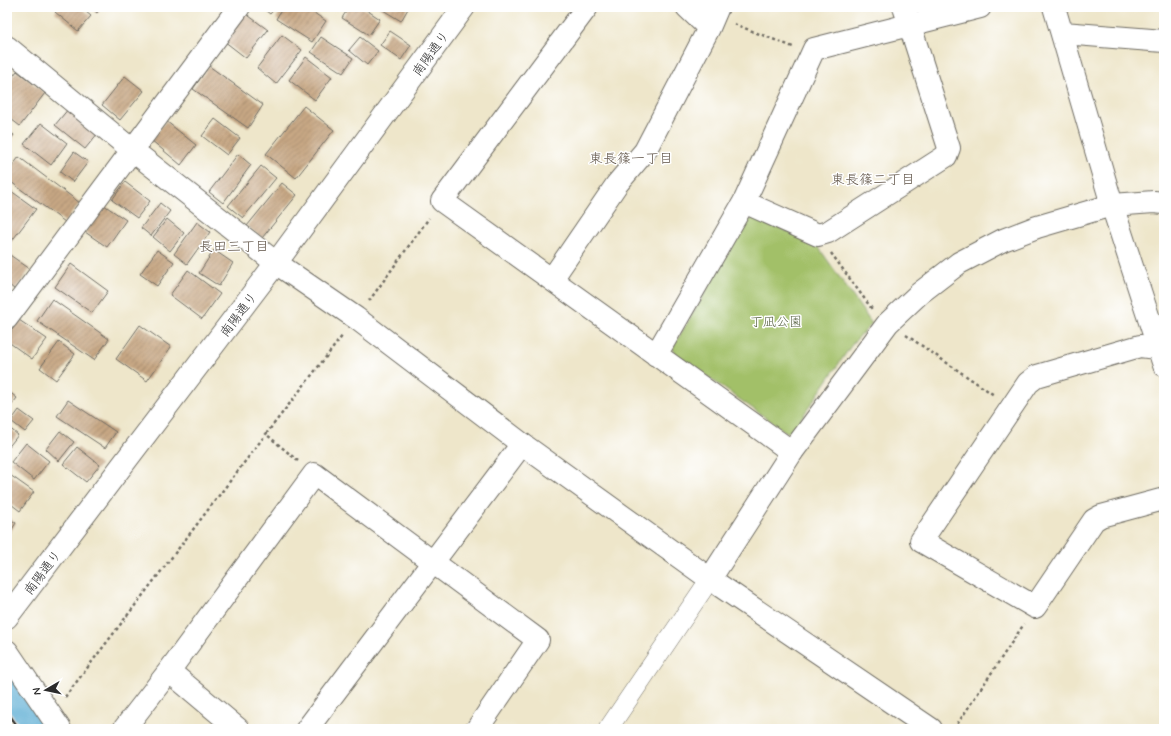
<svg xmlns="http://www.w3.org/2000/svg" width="1171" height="736" font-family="Mynerve,'Klee One',sans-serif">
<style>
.green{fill:#a2c067;stroke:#667649}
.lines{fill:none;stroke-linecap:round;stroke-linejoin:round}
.river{stroke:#56aad2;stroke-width:37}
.building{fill:url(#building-hatch)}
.pedestrian-casing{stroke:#6f6c63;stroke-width:20}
.minor-casing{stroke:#6f6c63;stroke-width:24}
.tertiary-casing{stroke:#6f6c63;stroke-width:24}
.path{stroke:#6f6c63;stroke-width:2.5;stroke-dasharray:3 3;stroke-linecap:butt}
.pedestrian{stroke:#fff;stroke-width:19}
.minor{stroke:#fff;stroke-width:22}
.tertiary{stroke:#fff;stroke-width:22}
.rail{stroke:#2b2b2b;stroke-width:3}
.labels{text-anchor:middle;stroke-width:3;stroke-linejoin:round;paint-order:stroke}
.street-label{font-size:13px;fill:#2b2b2b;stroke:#fff}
.park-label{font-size:13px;fill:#555f40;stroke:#fff}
.neighbourhood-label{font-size:14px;fill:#62564a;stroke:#fff}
</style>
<defs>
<pattern id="building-hatch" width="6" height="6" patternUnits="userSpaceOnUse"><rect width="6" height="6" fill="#c7a784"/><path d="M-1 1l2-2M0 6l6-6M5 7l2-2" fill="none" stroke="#a2886c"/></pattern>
</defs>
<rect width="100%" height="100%" fill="#fff"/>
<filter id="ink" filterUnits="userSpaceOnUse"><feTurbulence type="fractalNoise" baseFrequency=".025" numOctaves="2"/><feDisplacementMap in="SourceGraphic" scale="8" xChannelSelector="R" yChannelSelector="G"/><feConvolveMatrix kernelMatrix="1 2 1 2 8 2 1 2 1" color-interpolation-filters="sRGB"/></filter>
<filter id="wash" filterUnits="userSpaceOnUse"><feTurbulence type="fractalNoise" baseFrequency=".012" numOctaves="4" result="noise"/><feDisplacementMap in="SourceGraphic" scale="16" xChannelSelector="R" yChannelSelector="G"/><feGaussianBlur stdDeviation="0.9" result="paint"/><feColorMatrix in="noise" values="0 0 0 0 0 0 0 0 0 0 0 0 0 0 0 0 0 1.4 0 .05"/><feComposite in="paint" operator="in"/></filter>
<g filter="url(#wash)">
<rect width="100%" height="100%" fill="#eee6ca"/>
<path class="green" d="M756 217 817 245 872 324 853 343 792 432H786L674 353 673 347 747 221Z"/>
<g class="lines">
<path class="river" d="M7 675 44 729"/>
</g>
<g id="blocks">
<path class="building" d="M59 7H80L91 16 78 31 55 12Z
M90 7H101L97 13Z
M261 7H276L270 14Z
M283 7H305L326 21 312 42 276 19Z
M349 7H362L380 19 369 35 342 18Z
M378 7H409L401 21Z
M245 13 268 30 246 58 224 41Z
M390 31 411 45 401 60 380 45Z
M282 35 302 50 276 84 257 68Z
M321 37 353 58 343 73 311 52Z
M360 37 378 51 367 65 349 50Z
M306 57 332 77 315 100 289 80Z
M209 66 263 105 248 128 193 89Z
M17 71 45 93 20 126 7 116V84Z
M125 76 144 91 120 120 102 105Z
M304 106 334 130 296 178 266 154Z
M69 108 98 133 85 149 55 125Z
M215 119 240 138 227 155 202 136Z
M166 121 196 145 181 165 151 140Z
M41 123 67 143 51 165 24 144Z
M7 129 14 135 7 144Z
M74 152 88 162 73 182 60 172Z
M238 154 251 165 223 203 209 192Z
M19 157 80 203 65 222 7 179V173Z
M261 166 276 178 243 218 228 206Z
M125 182 150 201 137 218 112 200Z
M282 183 297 195 262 238 247 226Z
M7 188 36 209 11 242 7 239Z
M160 203 170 211 151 236 141 228Z
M104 205 126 220 107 247 85 232Z
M167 219 184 233 170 251 153 237Z
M197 222 210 232 187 264 174 254Z
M157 250 174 262 157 286 140 274Z
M214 250 233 263 219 286 199 273Z
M7 253 30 269 15 290 7 283Z
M71 264 108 291 92 313 55 287Z
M188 270 220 294 202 319 170 295Z
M52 299 109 339 94 360 37 321Z
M19 320 47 339 32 359 7 341V337Z
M140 325 171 347 147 381 116 359Z
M59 342 75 354 56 380 40 368Z
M7 390 17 398 7 411Z
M68 400 116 432 105 448 57 416Z
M19 410 34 421 25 432 11 421Z
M7 426 18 435 7 449Z
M60 431 74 442 59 461 46 449Z
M26 443 49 461 34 480 11 462Z
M77 447 100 465 86 482 63 464Z
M10 475 34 492 20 511 7 501V478Z
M7 517 16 523 7 537Z"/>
</g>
</g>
<g filter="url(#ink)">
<use href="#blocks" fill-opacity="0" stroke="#6f6c63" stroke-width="1"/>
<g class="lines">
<defs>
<path id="pedestrian" d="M608 729 710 579"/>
<path id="minor" d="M587 7 442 201 792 452 710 579
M687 7 709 28
M1054 7 1112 205 1164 365
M1063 33 1164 41
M7 47 132 150 276 263
M744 202 818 235 828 232 946 156 949 148 904 7
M552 279 617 184 645 151 709 28 718 7
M7 318 239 7
M1164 349 1140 346 1037 376 1028 383 921 541 1035 607 1094 520 1101 516 1164 499
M656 355 744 202 814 49 980 7
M7 651 60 729
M169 671 238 729
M124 729 169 671 314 474 538 640 477 729
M307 729 522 444"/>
<path id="tertiary" d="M276 263 356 318 522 444 710 579 931 729
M792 452 888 323 920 293 959 263 1003 240 1037 227 1112 205 1154 202 1164 203
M7 617 276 263 464 7"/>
</defs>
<use href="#pedestrian" class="pedestrian-casing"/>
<use href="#minor" class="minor-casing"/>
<use href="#tertiary" class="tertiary-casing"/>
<path class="path" d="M734 24 793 47
M831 253 872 309
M369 301 429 218
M906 335 994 395
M298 461 266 434 343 335
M65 697 266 434
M954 729 1024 624"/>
<use href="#pedestrian" class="pedestrian"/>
<use href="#minor" class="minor"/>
<use href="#tertiary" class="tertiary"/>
<path class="rail" d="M7 712 19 729"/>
</g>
</g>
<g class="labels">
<g class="street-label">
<text transform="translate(430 53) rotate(-54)" y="5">南陽通り</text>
<text transform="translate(238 314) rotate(-53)" y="5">南陽通り</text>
<text transform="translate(42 572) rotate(-53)" y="5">南陽通り</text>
</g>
<g class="park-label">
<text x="776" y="326">丁凪公園</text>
</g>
<g class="neighbourhood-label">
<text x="631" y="163">東長篠一丁目</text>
<text x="873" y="184">東長篠二丁目</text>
<text x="234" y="251">長田三丁目</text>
</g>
</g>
<rect width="1171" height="736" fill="none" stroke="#fff" stroke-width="24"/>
<g transform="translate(46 690) rotate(261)" stroke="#ffffff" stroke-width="3" paint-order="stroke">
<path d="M0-3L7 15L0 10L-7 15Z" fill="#2b2b2b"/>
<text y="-6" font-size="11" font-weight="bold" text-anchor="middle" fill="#2b2b2b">N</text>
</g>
</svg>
